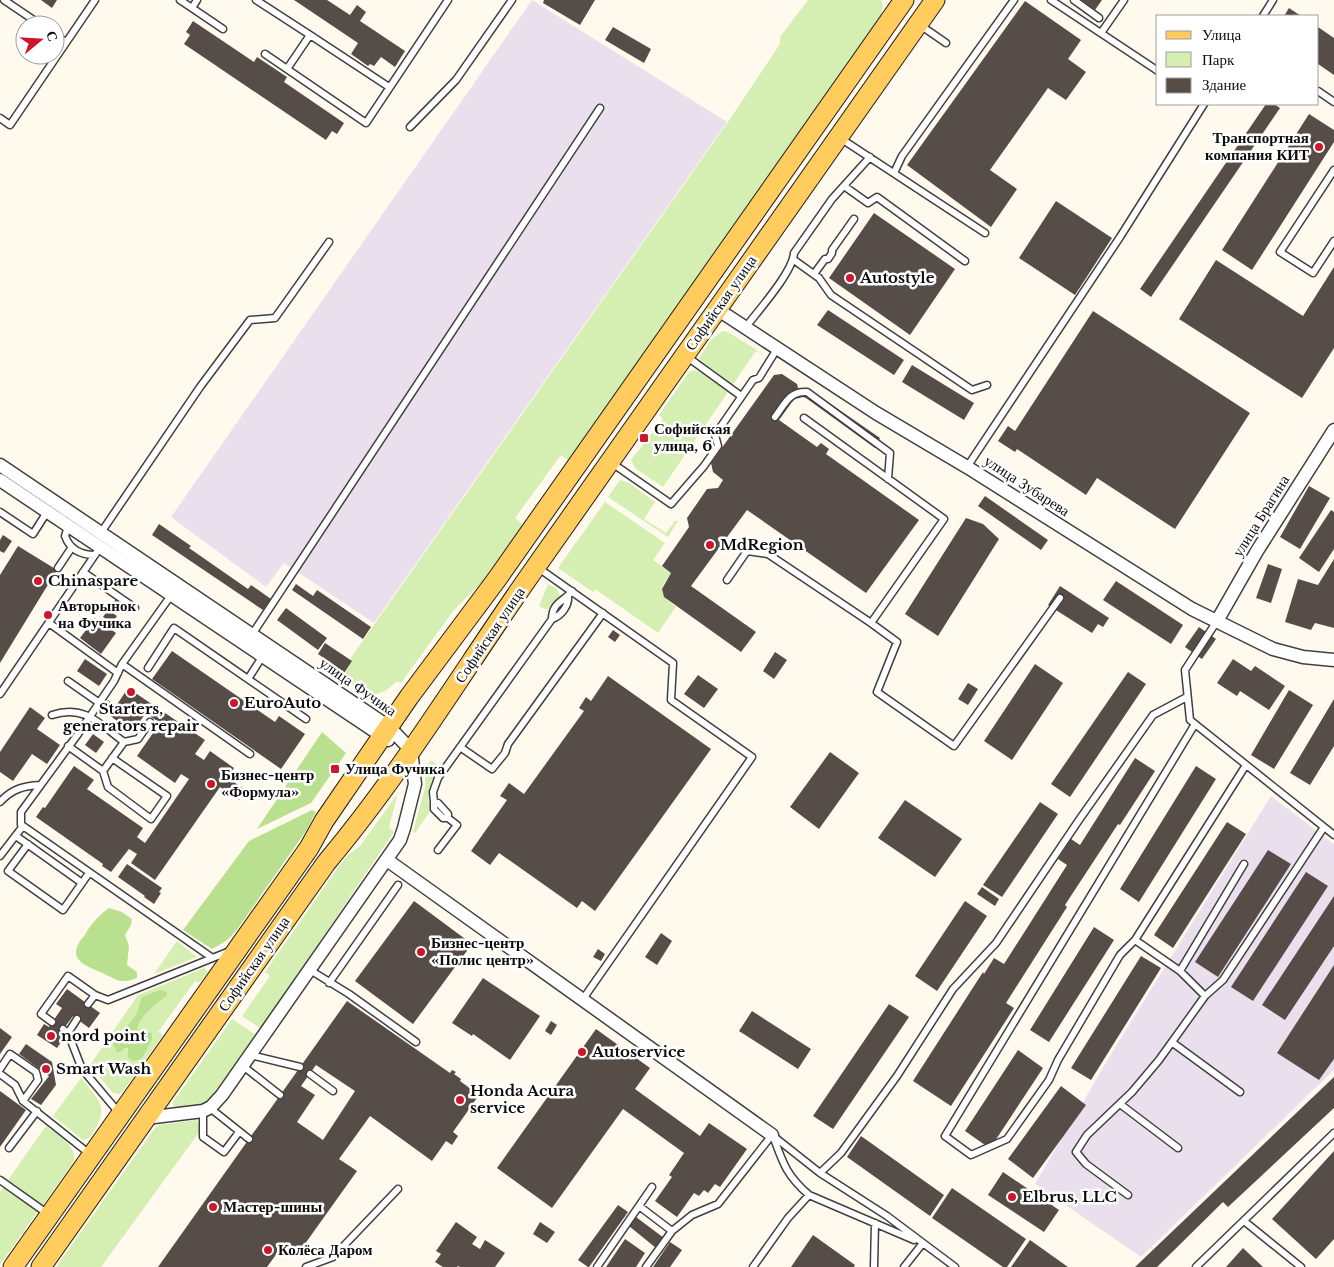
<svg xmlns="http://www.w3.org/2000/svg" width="1334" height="1267" font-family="'Libre Baskerville',serif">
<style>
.industrial{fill:#eae0ed}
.green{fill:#d5eeb2}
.forest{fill:#b9e08f}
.building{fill:#574d48;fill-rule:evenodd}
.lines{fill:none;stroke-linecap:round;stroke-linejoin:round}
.service-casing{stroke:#404040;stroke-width:9}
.minor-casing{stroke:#404040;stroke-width:15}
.primary-casing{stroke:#1e1e1e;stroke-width:21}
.service{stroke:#fff;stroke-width:6}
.minor{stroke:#fff;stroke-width:12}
.primary{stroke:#ffcc5d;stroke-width:19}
.poi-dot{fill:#cb162b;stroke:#fff;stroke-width:2}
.labels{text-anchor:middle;stroke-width:5;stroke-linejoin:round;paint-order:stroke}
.poi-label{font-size:15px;font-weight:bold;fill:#0d0d0d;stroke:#fff;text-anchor:start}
.street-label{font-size:15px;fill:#0d0d0d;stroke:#fff}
</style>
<rect width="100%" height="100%" fill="#fffaed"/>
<path class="industrial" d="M532 0 727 122 374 623 284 563 266 587 171 517Z
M1271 796 1334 844V1070L1141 1257 1035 1184 1111 1054Z"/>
<path class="green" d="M808 0H881L883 6 881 15 568 460 561 455 515 518 523 524 485 579 454 610 401 683 397 681C374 704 364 693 340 679L352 661 350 659 728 122 780 44V37Z
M722 331 728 332 766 356 756 351 734 383 732 384 703 362 699 358 711 340Z
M694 370 700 372 728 392 663 487 635 468 631 460 663 419 659 415 689 372Z
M620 480 629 483 655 502 644 519 666 533 675 521H678L668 537 608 497Z
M605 502 665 543 653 560 671 573C659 590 658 594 676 607L658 633 595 589 593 592 558 568Z
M548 584 557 589 560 596 559 599 551 609H544L539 606Z
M431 760 439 766C432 780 424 794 431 810L415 833 413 832 425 788 426 765Z
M396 796 397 797 389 827 394 832C349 897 306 963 261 1029L242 1016 270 976 265 972 339 866 347 856 360 846Z
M177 941 197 957 154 974Z
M204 968 208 972 199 983 195 981 158 1032 163 1035 123 1091 120 1094 113 1093 90 1065 138 995Z
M232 1019 256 1035 208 1102 203 1105 174 1108 173 1102Z
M81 1078C103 1105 109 1107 90 1138L83 1140 53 1116Z
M197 1120 200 1131 101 1267H56L155 1128 159 1125Z
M46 1126C57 1135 77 1145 74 1161L43 1205 8 1180Z
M4 1187 38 1211 0 1265V1192Z"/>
<path class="forest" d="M322 732 346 753 311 803 257 829Z
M312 810 316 812 306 831 236 931 226 941 212 949 183 930 249 841Z
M109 908 122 912 132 919 131 925 125 935 129 946 127 965 137 972V978C118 985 117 979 100 972 89 967 68 961 79 943 81 939 84 937 86 933 91 924 100 914 109 908Z
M160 990 167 992V995C155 1006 135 1017 137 1035L139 1037 149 1032 152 1034V1040L141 1059 133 1061 128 1057V1048H125L120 1052H117L113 1044 136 1015 142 997Z"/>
<path class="building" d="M41 0H57L52 8Z
M294 0H327L350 15 357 5 366 12 360 21 405 51 395 67 381 57 374 66 370 64 368 66 351 54 358 43Z
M544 0H595L580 25 543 3Z
M1081 0H1102L1095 10Z
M1025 1 1081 40 1068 59 1086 72 1066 100 1048 88 990 170 1017 189 991 227 907 165Z
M1289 8 1301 16H1284Z
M193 21 254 62 257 57 287 77 284 82 344 123 337 134 332 131 326 140 184 44 190 35 186 32Z
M613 27 651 49 644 63 605 40Z
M1318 27 1334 38V75L1318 64Z
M1266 104H1274L1280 108 1151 297 1140 289Z
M1309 114 1334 130V142L1252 270 1222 250Z
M1056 201 1112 238 1075 295 1019 258Z
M874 213 955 269 910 335 829 278Z
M1216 260 1303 316 1334 267V348L1302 398 1179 319Z
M828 310 904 360 894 375 817 325Z
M1093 311 1250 413 1175 529 1097 478 1086 495 1017 449 1015 452 998 441 1008 426 1015 431Z
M912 365 974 403 964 420 902 382Z
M782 374 797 384 798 388H804L812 391 880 438 875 448 806 398 803 397 795 399 792 402 779 420 817 447 821 443 829 449 826 454 919 520 866 593 747 510 691 586 756 632 741 652 664 597 662 589 671 573 662 566 689 527 687 518 707 489 718 488 723 480 713 472 711 463 774 375Z
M1309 486 1330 498 1300 549 1280 537Z
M985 496 1048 540 1041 550 978 506Z
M1331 510 1334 512V549L1319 572 1299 558Z
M966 518 983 524 999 539 938 636 905 614Z
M159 524 191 546 189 548 248 589 251 585 271 599 263 610 152 535Z
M3 535 12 541 4 553 0 551V540Z
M18 546 57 570 0 663V575Z
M1334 559V628L1315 623 1311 630 1285 622 1298 579 1318 585Z
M1268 564 1282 569 1271 603 1256 598Z
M1116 581 1183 625 1171 644 1103 600Z
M296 584 313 596 317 590 371 627 363 639 292 590Z
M1060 586 1109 618 1103 627 1098 624 1092 633 1048 605Z
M117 598 124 603 119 610 112 604Z
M286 608 327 638 318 650 277 620Z
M108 610 117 616 112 623 103 617Z
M95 618 116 633 101 654 80 638Z
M124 619 131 624 127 629 120 625Z
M1199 627 1216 639 1202 659 1185 647Z
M613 630 620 635 615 642 608 637Z
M325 643 352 661 342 676 329 666 331 663 318 654Z
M172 651 275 722 279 716 305 734 281 769 152 679Z
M775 652 787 660 774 679 763 671Z
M85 659 107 674 99 686 77 671Z
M1233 659 1251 671 1255 666 1285 686 1269 710 1240 691 1237 696 1217 683Z
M1035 664 1063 683 1012 760 984 741Z
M1128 672 1146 684 1070 797 1051 784Z
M698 675 718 689 704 708 684 694Z
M608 676 711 749 595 911 582 901 577 908 499 853 490 865 471 851 507 800 500 796 509 783 524 794 584 711 579 708 586 697 591 701Z
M968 683 978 689 968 705 958 699Z
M128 688 205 740 195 754 204 760 210 751 234 768 227 777 245 790 239 800 220 787 155 880 131 863 137 854 129 849 111 872 102 866 103 864 36 817 43 807 45 808 74 766 94 780 87 789 143 828 137 837 145 843 189 779 181 774 175 783 137 756 160 723 146 713 132 732 101 709 108 700 116 706Z
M1289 690 1313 705 1274 769 1251 755Z
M1334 699V746L1310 785 1290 773Z
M30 707 45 718 37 729 60 745 47 764 32 754 13 781 0 772V752Z
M93 734 104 742 96 753 85 745Z
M830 752 859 773 819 829 790 807Z
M1135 758 1155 771 1120 825 1118 824 1065 905 1067 907 1006 1003 1014 1008 951 1106 913 1081 983 972 984 974 994 958 1004 964 1067 865 1058 859 1071 839 1080 845Z
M1196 766 1216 779 1139 902 1120 889Z
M905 800 962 839 935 877 878 838Z
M1040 802 1058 814 1002 897 983 885Z
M1227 822 1246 834 1173 948 1154 935Z
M1268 850 1291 864 1218 977 1195 962Z
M127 864 162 888 159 892 161 893 154 904 144 897 145 896 118 877Z
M1306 872 1328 886 1253 1001 1231 987Z
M982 887 999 899 995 906 977 894Z
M1334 896V946L1285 1020 1262 1005Z
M414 901 472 944 413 1024 355 981Z
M965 901 987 916 937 991 915 976Z
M1094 927 1114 940 1049 1042 1030 1030Z
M661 933 672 941 657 965 645 957Z
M598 949 605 954 601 961 593 957Z
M1141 956 1161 968 1091 1080 1071 1068Z
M1334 965V1059L1319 1080 1277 1053Z
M483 978 540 1016 510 1060 473 1034 472 1036 452 1023Z
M67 989 100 1013 89 1028 73 1016 59 1035 64 1038 57 1048 37 1035 44 1024 49 1027 62 1008 56 1004Z
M347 1001 450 1073 452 1070 456 1072 454 1074 461 1079 460 1081 479 1095 453 1132 458 1136 452 1145 446 1141 432 1161 370 1116 339 1159 357 1171 297 1255 283 1245 267 1267H158ZM316 1065 355 1091 323 1140 297 1122 315 1095 301 1086Z
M889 1004 909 1017 833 1129 813 1116Z
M752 1011 811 1049 798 1069 739 1031Z
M551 1021 557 1025 551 1035 545 1031Z
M0 1028 12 1037 0 1054Z
M596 1029 650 1068 635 1089 700 1136 709 1123 747 1149 720 1187 715 1184 708 1193 704 1190 699 1196 694 1193 677 1217 655 1201 672 1177 669 1175 684 1153 623 1109 552 1208 497 1168Z
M26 1044 52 1062 56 1085 41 1105 31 1099 49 1076 19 1054Z
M1018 1050 1043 1068 995 1141 985 1145 965 1131Z
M1334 1077V1108L1228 1207 1223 1202 1157 1267H1135Z
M1061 1086 1086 1105 1033 1178 1008 1159Z
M0 1091 26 1110 0 1147Z
M861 1136 944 1195 930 1216 847 1157Z
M1334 1151V1239L1316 1259 1272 1219Z
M1003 1172 1059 1210 1044 1232 988 1195Z
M952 1188 1026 1239 1007 1267H1003L932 1218Z
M618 1205 628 1212 589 1267H588L578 1260Z
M636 1217 664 1238 656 1248 629 1226Z
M456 1222 477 1237 472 1244 480 1249 485 1240 505 1253 495 1267H460L458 1266 457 1267H443L435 1262 441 1254 436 1251Z
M540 1222 555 1232 547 1243 533 1234Z
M813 1235 855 1265 854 1267H791Z
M625 1239 645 1253 636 1267H606Z
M1030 1240 1068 1267H1011Z
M670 1242 682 1250 670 1267H653Z
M1243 1248 1263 1267H1226Z"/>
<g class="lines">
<defs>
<path id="service" d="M4 0 41 25
M180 0 192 8
M197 0 192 8 223 29
M256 0 310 35
M1051 0 1158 71
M1074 0 1099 18
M1263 16 1273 0
M920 25 946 43
M1101 33 1124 0
M55 35 66 42
M265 54 366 123 448 0
M287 69 310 35 389 87
M1318 91 1334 102
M0 118 10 125 95 0
M410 127 456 80 512 0
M840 138 985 233
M1334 170 1280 252 1313 273 1334 241
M894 173 902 156 1014 0
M844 186 868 203 877 197 965 261
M794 260 819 278 831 295 972 390 987 385
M814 274 825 259H828L832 253V250L854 219
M745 328C758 311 793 272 794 253L832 199 870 157
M686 356 741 396
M775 417C785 404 789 391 807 392L890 453 888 479
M804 418 944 519 871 623 897 642 877 692 954 746 1060 598
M612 463 671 504 704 466 718 446 715 435 753 380 759 378 777 349
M967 467 1120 237 1204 104
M0 512 33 534 47 512
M68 526 65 536C70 550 81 555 95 555
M100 534 200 387 250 320 275 318 329 242
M747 551 768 554 871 623
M537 567 673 663 671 700 752 757 583 999
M58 568 72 547
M83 572 135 608
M727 580 747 551 737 543
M172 594 122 664 114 681 78 734 21 812V825L23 826 211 957
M568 596C569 606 561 616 552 619 552 602 565 601 572 591
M1217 621 1185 670 1190 720 1334 835
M49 623 118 673
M251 636 600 108
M122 664 250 754
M148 668 174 628 306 719
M248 679 262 657
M68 681 98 702
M0 694 101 546
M52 715C84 704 100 724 124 742L103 771 68 746
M124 742 138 739 150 722
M460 747 492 769 505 753 508 744 603 613
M103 771 108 787 151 819 167 796 112 758
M0 802C12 789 23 786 40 785
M434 802 433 792 438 778 552 619
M434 802 438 803 448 814V818H443L434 809Z
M16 836 82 883 89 873
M28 844 8 871 63 910 82 883
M438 850 457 825 448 818
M0 856 23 826
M1135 940 1120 955 1058 1060 1049 1080 1007 1139 971 1155 945 1136 1195 724
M310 970 349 994 416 1042
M1180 971 1244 864
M329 983 398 885
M1205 996 1223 980 1324 827
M88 1004 95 995
M52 1022 41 1014 68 976 95 995 108 1000 230 951
M63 1029 68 1033 82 1069 120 1114
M68 1033 77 1019
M1173 1043 1240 1092
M250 1055 300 1067
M243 1066 280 1095
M0 1069 10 1054 36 1072 38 1080 23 1101
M0 1074 15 1085 23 1101 91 1155
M310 1074 333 1091
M1120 1104 1178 1148
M210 1108 249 1139
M203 1111V1137L224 1152 239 1132
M772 1135 820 1173 887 1216 955 1267
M773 1136C783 1163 786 1175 809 1195
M9 1148 37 1111
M820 1173 841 1153 897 1076 953 989 996 943 1079 820 1153 715 1185 698
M0 1180 48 1214
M1128 1195 1086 1164 1076 1152 1087 1135 1132 1092 1159 1060 1205 996 1180 971 1135 940 1246 765
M639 1206 672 1231
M1244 1221 1301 1267
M306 1267 333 1257 398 1189
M597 1267 652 1187
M646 1267 672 1231 692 1215 718 1204 772 1135
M753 1267 788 1218 809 1195 914 1240
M874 1267 875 1223
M904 1267 923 1243
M1196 1267 1334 1133"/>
<path id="minor" d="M717 309 876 413 967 467 1192 609 1273 649 1303 657 1334 660
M0 465 389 727 411 750
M0 480 388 740
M1217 621 1257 551 1334 430
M387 860 772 1135
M146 1118 203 1111 211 1107 222 1095 400 840 404 828 415 784 411 750"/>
<path id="primary" d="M13 1267 309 848 324 821 409 697 497 579 904 0
M41 1267 326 863C404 770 466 666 535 568 668 379 802 189 935 0"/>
</defs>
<use href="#service" class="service-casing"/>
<use href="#minor" class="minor-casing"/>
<use href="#primary" class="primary-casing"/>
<use href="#service" class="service"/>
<use href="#minor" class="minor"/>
<use href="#primary" class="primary"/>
</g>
<g class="poi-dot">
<circle cx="1319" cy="147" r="5"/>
<circle cx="850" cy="278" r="5"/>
<rect x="639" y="433" width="10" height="10" rx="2.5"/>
<circle cx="710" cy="545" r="5"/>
<circle cx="38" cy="581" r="5"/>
<circle cx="48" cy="615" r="5"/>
<circle cx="131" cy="692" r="5"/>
<circle cx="234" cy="703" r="5"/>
<rect x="330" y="764" width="10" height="10" rx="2.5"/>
<circle cx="211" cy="784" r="5"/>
<circle cx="421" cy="952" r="5"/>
<circle cx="51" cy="1036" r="5"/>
<circle cx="582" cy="1052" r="5"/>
<circle cx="46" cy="1069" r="5"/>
<circle cx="460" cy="1100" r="5"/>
<circle cx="1012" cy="1197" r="5"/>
<circle cx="213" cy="1207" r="5"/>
<circle cx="268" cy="1250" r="5"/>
</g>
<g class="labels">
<g class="poi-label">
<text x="1309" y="143" text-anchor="end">Транспортная<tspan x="1309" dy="17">компания КИТ</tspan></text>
<text x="860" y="283">Autostyle</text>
<text x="654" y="434">Софийская<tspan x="654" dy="17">улица, 6</tspan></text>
<text x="720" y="550">MdRegion</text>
<text x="48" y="586">Chinaspare</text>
<text x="58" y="611">Авторынок<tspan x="58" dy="17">на Фучика</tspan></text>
<text x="244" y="708">EuroAuto</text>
<text x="131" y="714" text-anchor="middle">Starters,<tspan x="131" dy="17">generators repair</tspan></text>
<text x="345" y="774">Улица Фучика</text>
<text x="221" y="780">Бизнес-центр<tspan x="221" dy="17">«Формула»</tspan></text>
<text x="431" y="948">Бизнес-центр<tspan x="431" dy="17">«Полис центр»</tspan></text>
<text x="61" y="1041">nord point</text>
<text x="592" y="1057">Autoservice</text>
<text x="56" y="1074">Smart Wash</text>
<text x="470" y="1096">Honda Acura<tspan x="470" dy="17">service</tspan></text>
<text x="1022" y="1202">Elbrus, LLC</text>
<text x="223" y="1212">Мастер-шины</text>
<text x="278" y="1255">Колёса Даром</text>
</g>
<g class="street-label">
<text transform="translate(721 303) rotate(-55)" y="5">Софийская улица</text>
<text transform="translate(1027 486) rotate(33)" y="5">улица Зубарева</text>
<text transform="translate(1261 516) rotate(-58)" y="5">улица Брагина</text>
<text transform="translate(490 635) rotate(-56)" y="5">Софийская улица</text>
<text transform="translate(358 687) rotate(35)" y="5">улица Фучика</text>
<text transform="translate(254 964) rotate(-55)" y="5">Софийская улица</text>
</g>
</g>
<rect x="1156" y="15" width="162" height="90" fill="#ffffff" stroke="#9e9e9e"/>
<rect x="1166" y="31" width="25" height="8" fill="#ffcc5d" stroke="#9e9e9e"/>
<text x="1202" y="40" font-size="15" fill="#0d0d0d">Улица</text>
<rect x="1166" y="52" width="25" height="15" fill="#d5eeb2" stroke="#9e9e9e"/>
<text x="1202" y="65" font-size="15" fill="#0d0d0d">Парк</text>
<rect x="1166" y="78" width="25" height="15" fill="#574d48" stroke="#9e9e9e"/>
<text x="1202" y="90" font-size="15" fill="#0d0d0d">Здание</text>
<g transform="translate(40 40) rotate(72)"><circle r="24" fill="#ffffff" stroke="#9e9e9e"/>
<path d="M0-4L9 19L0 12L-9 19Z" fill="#cb162b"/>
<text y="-8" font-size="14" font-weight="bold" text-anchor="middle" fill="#0d0d0d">С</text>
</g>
</svg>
